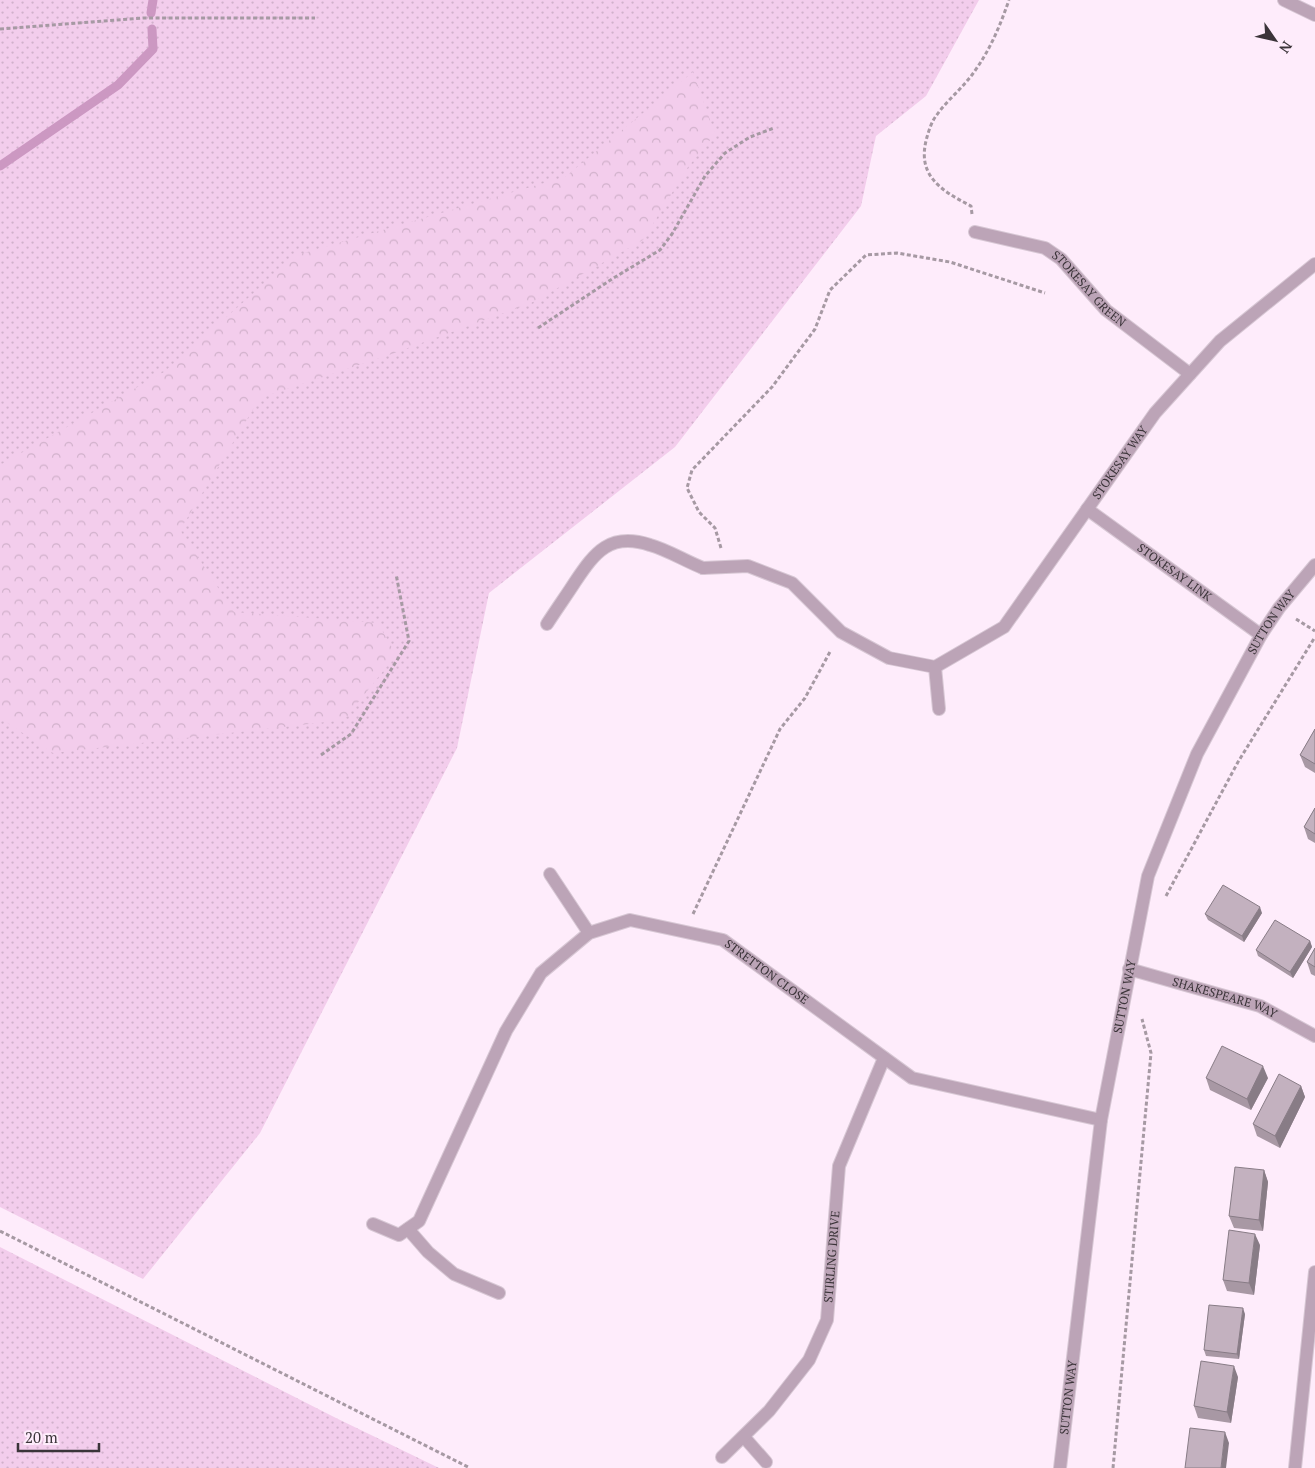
<svg xmlns="http://www.w3.org/2000/svg" width="1315" height="1468" font-family="'PT Serif',serif">
<style>
.grass{fill:url(#grass-dots)}
.forest{fill:url(#forest-crowns)}
.lines{fill:none;stroke-linecap:round;stroke-linejoin:round}
.stream{stroke:#cc98c2;stroke-width:9}
.service-casing{stroke:#d7c7d4;stroke-width:14}
.minor-casing{stroke:#d7c7d4;stroke-width:14}
.tertiary-casing{stroke:#d7c7d4;stroke-width:14}
.path{stroke:#a699a3;stroke-width:3;stroke-dasharray:4 2.5;stroke-linecap:butt}
.service{stroke:#bca4b7;stroke-width:12}
.minor{stroke:#bca4b7;stroke-width:12}
.tertiary{stroke:#bca4b7;stroke-width:12}
.wall{fill:#a898a4}
.shaded-wall{fill:#887c86}
.building{fill:#c3b1bf;stroke:#887c86}
.labels{text-anchor:middle;stroke-width:4;stroke-linejoin:round;paint-order:stroke}
.street-label{font-size:12px;fill:#3b3439;stroke:#feecfb}
</style>
<defs>
<pattern id="grass-dots" width="8" height="8" patternUnits="userSpaceOnUse" patternTransform="scale(1.25)"><rect width="8" height="8" fill="#f3cdec"/><path d="M2 2h.1M6 6h.1" fill="none" stroke="#d1b1cb" stroke-width="1.8" stroke-linecap="round"/></pattern>
<pattern id="forest-crowns" width="20" height="18" patternUnits="userSpaceOnUse" patternTransform="scale(1.25)"><rect width="20" height="18" fill="#f3cdec"/><path d="M2 6a3 3 0 1 1 6 0M12 15a3 3 0 1 1 6 0" fill="none" stroke="#d1b1cb"/></pattern>
</defs>
<rect width="100%" height="100%" fill="#feecfb"/>
<path class="grass" d="M0 0H979L926 96 876 136 861 206 675 447 489 593 457 748 260 1133 143 1279 0 1207Z
M0 1247 336 1418 439 1468H0Z"/>
<path class="forest" d="M693 72 715 134 688 167 643 240 531 303 386 356 260 398 180 530 234 612 378 623 396 655 344 720 53 753 0 718V465L164 372 297 255 565 177Z"/>
<g class="lines">
<path class="stream" d="M151 13 153 0
M0 166 118 85 153 49 152 29"/>
<defs>
<path id="service" d="M547 624C556 610 566 596 575 582 595 552 610 532 650 545 668 550 685 561 703 568"/>
<g id="minor">
<path d="M1284 0 1315 15"/>
<path id="s1" d="M975 232 1045 248 1061 259 1106 310 1190 374"/>
<path id="s2" d="M1087 509 1261 635"/>
<path id="s3" d="M703 568 748 566 792 583 841 632 889 658 935 667 1004 627 1155 413 1220 341 1315 264"/>
<path d="M935 667 939 709"/>
<path d="M550 874 589 933"/>
<path id="s4" d="M1129 969 1260 1006 1315 1036"/>
<path id="s5" d="M373 1224 399 1235 419 1221 506 1031 541 973 589 933 630 920 723 940 912 1078 1101 1120"/>
<path d="M408 1229 428 1252 454 1274 499 1293"/>
<path d="M744 1437 766 1462"/>
<path id="s6" d="M722 1457 769 1411 809 1360 827 1320 839 1166 884 1058"/>
<path d="M1295 1468 1315 1272"/>
</g>
<g id="tertiary">
<path id="s7" d="M1060 1468 1101 1120 1148 876 1197 754 1261 635 1279 608 1315 565"/>
</g>
</defs>
<use href="#service" class="service-casing"/>
<use href="#minor" class="minor-casing"/>
<use href="#tertiary" class="tertiary-casing"/>
<path class="path" d="M0 29 143 18H315
M972 214 971 206C940 190 916 175 927 137 929 130 932 121 936 116 947 100 963 88 974 72 990 50 1000 26 1009 0
M538 328 612 279 660 250 672 234 705 176 725 153 750 137 774 128
M721 548 715 528 699 512 687 488 692 470 772 387 815 329 830 290 866 255 897 253 950 262 1045 293
M1296 619 1315 631
M321 755 351 734 409 641 396 574
M1166 896 1238 762 1315 637
M693 914 780 729 805 698 831 650
M0 1231 470 1468
M1113 1468 1151 1053 1142 1019"/>
<use href="#service" class="service"/>
<use href="#minor" class="minor"/>
<use href="#tertiary" class="tertiary"/>
</g>
<path class="wall" d="M1315 729V773L1305 767 1300 755Z
M1315 808V843L1308 839 1304 827Z
M1262 913 1244 942 1208 920 1205 914Z
M1310 941 1312 947 1293 978 1258 956 1256 950Z
M1315 948V976L1311 974 1307 962Z
M1206 1078H1268L1251 1110 1210 1090Z
M1301 1086 1305 1097 1280 1148 1257 1136 1253 1124Z
M1264 1170 1268 1182 1263 1231 1234 1228 1229 1216Z
M1260 1245 1254 1295 1227 1291 1223 1280Z
M1245 1314 1239 1359 1206 1356 1204 1350Z
M1238 1377 1231 1423 1198 1418 1194 1406Z"/>
<path class="shaded-wall" d="M1260 907 1262 913 1244 942 1242 936Z
M1310 941 1312 947 1293 978 1290 972Z
M1263 1066 1268 1078 1251 1110 1247 1099Z
M1301 1086 1305 1097 1280 1148 1275 1136Z
M1264 1170 1268 1182 1263 1231 1259 1220Z
M1255 1234 1260 1245 1254 1295 1249 1283Z
M1243 1308 1245 1314 1239 1359 1237 1354Z
M1234 1366 1238 1377 1231 1423 1227 1412Z
M1225 1432 1229 1443 1226 1468H1221Z"/>
<path class="building" d="M1315 729V764L1300 755Z
M1315 808V834L1304 827Z
M1223 885 1260 907 1242 936 1205 914Z
M1275 920 1310 941 1290 972 1256 950Z
M1315 948V967L1307 962Z
M1222 1046 1263 1066 1247 1099 1206 1078Z
M1279 1074 1301 1086 1275 1136 1253 1124Z
M1235 1167 1264 1170 1259 1220 1229 1216Z
M1229 1230 1255 1234 1249 1283 1223 1280Z
M1209 1305 1243 1308 1237 1354 1204 1350Z
M1201 1361 1234 1366 1227 1412 1194 1406Z
M1190 1428 1225 1432 1221 1468H1185Z"/>
<g class="labels">
<g class="street-label">
<text dy="4" stroke="none"><textPath href="#s1" startOffset="132">STOKESAY GREEN</textPath></text>
<text dy="4" stroke="none"><textPath href="#s3" startOffset="544">STOKESAY WAY</textPath></text>
<text dy="4" stroke="none"><textPath href="#s2" startOffset="108">STOKESAY LINK</textPath></text>
<text dy="4" stroke="none"><textPath href="#s7" startOffset="882">SUTTON WAY</textPath></text>
<text dy="4" stroke="none"><textPath href="#s5" startOffset="584">STRETTON CLOSE</textPath></text>
<text dy="4" stroke="none"><textPath href="#s7" startOffset="476">SUTTON WAY</textPath></text>
<text dy="4" stroke="none"><textPath href="#s4" startOffset="100">SHAKESPEARE WAY</textPath></text>
<text dy="4" stroke="none"><textPath href="#s6" startOffset="238">STIRLING DRIVE</textPath></text>
<text dy="4" stroke="none"><textPath href="#s7" startOffset="71">SUTTON WAY</textPath></text>
</g>
</g>
<g transform="translate(1275 40) rotate(124)" stroke="#feecfb" stroke-width="4" paint-order="stroke">
<path d="M0-4L9 19L0 12L-9 19Z" fill="#3b3439"/>
<text y="-8" font-size="14" font-weight="bold" text-anchor="middle" fill="#3b3439">N</text>
</g>
<path d="M18 1443v8h81v-8" fill="none" stroke="#3b3439" stroke-width="2.5"/>
<text x="25" y="1443" font-size="15" fill="#3b3439" stroke="#feecfb" stroke-width="4" paint-order="stroke">20 m</text>
</svg>
